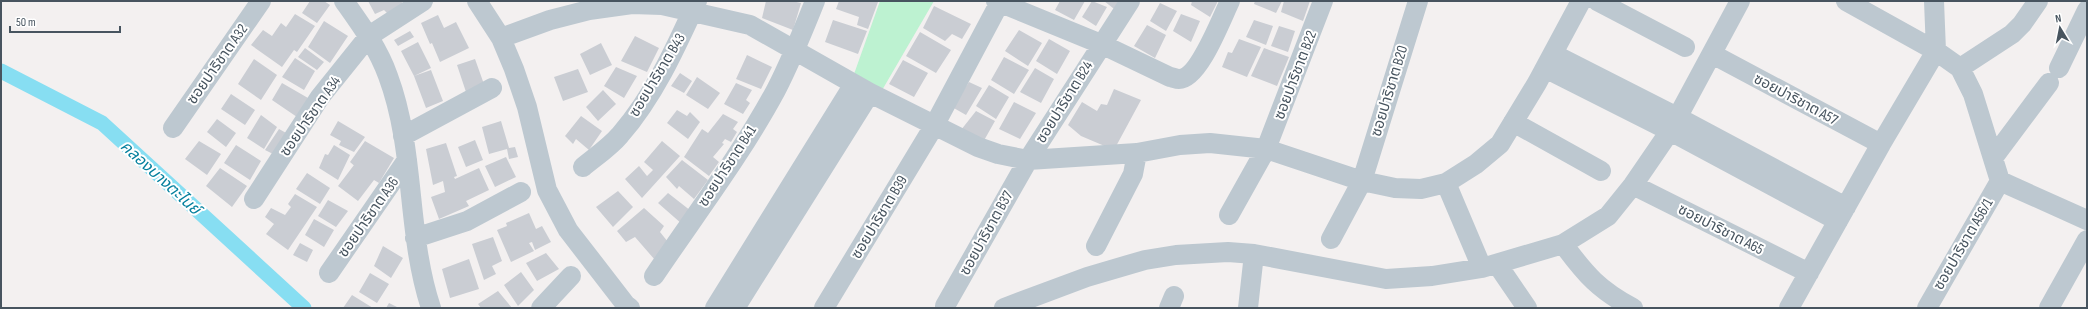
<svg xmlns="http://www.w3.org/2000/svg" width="2088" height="309" font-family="'Sofia Sans Condensed','Noto Sans Thai',sans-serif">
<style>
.green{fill:#bdf2d1}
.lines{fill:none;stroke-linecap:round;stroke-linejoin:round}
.canal{stroke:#87def2;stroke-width:15}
.building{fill:#cacdd3}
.minor{stroke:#bdc8d0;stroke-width:20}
.labels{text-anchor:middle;stroke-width:4;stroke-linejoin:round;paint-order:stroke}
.street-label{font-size:15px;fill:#47545f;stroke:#fff}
.water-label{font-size:16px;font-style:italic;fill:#05809e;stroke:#fff}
</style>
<rect width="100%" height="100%" fill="#f3f0f0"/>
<path class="green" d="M880 1H934L881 92 854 74Z"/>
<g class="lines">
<path class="canal" d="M1 71 102 123 304 308"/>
</g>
<path class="building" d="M310 1H324L330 5 317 23 302 13Z
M368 1H401L406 9 392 18 384 10 375 14Z
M766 1H792L801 3 793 30 762 18Z
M839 1 878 2 868 29 857 25 859 17 836 9Z
M1060 1H1085L1074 20 1055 10Z
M1092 1 1107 7 1096 26 1082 17Z
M1104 1H1125L1118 12Z
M1192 1H1218L1210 17 1191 5Z
M1255 1H1282L1276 13 1254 4Z
M1284 1H1310L1303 21 1281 12Z
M1160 3 1177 11 1166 31 1150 21Z
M934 6 971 24 962 39 952 34 945 41 923 28Z
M295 14 315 26 297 52 294 50 282 67 251 45 263 30 272 36 281 23 286 27Z
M1181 14 1200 21 1191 42 1173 31Z
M438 15 444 28 456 22 469 48 440 62 432 43 430 44 421 23Z
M833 20 867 31 858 54 825 42Z
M1254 20 1273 26 1266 45 1246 37Z
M324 21 348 36 330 63 308 47Z
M1147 25 1166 35 1155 58 1134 46Z
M1279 26 1295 31 1288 52 1271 46Z
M1019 30 1042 43 1028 66 1005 51Z
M410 31 414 37 398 46 394 40Z
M920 32 951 50 936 73 906 56Z
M635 36 659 48 647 72 621 61Z
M1049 39 1070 51 1057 74 1036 61Z
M1239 39 1261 47 1247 77 1222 67 1228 52 1232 53Z
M418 42 431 68 414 76 401 51Z
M601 43 612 65 590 75 580 54Z
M305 48 324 62 317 70 298 57Z
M1264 48 1289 57 1277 86 1251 76Z
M747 55 772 67 761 89 736 79Z
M1004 57 1029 70 1014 94 991 80Z
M295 58 315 71 304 90 282 77Z
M254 59 277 75 261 100 238 84Z
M475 59 485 87 467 95 457 65Z
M903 60 928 73 914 97 889 84Z
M616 67 637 76 624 98 604 86Z
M1035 68 1054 79 1041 103 1020 92Z
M578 69 588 92 563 101 554 77Z
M431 70 443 101 426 108 414 76Z
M680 73 692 81 684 93 671 86Z
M697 77 720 93 708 109 686 95Z
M969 82 982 88 966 115 952 107Z
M282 83 308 98 297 117 272 100Z
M736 83 752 90 746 100 750 103 743 114 724 104Z
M989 85 1009 97 996 119 976 106Z
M1114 89 1141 100 1114 150 1081 136 1068 125 1082 102 1097 111 1101 104 1107 105Z
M603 90 616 104 598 121 586 107Z
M231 94 255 110 245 125 221 109Z
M1014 102 1036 113 1020 139 999 129Z
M677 110 687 116 690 112 700 122 688 139 667 123Z
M976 111 995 121 982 144 961 130Z
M723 114 738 122 733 129 737 132 731 142 725 139 722 143 724 144 713 157 719 162 709 176 684 157 702 129 708 133Z
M261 115 277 127 264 149 247 138Z
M581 116 602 131 589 150 576 139 573 144 565 136Z
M217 119 236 133 226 147 207 132Z
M338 121 365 137 354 152 339 145 341 141 330 135Z
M501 121 509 148 515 147 518 157 509 159 507 149 489 154 482 127Z
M279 129 288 134 275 155 265 150Z
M475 140 483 160 466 167 458 147Z
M199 141 221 154 207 175 185 159Z
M365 141 394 158 379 183 374 180 358 201 338 186 354 165 358 169 350 162Z
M662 141 680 156 642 198 625 179 639 166 647 176 653 170 644 162Z
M446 143 457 176 454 177 455 179 479 168 489 190 466 201 469 206 439 219 431 197 445 192 443 181 433 185 426 149Z
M236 145 261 161 250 180 224 163Z
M334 145 350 155 338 180 319 168 325 154 328 155Z
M506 157 516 177 495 187 485 166Z
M682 160 708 180 694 199 679 186 677 189 666 177Z
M220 168 247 186 232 207 206 186Z
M307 173 330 188 320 204 296 189Z
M618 191 633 207 613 227 596 207Z
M668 193 691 211 682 224 658 203Z
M295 194 317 207 288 250 266 234 274 224 265 217 271 208 285 215 291 207 288 204Z
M328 200 348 211 336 227 318 216Z
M644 208 664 226 660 232 668 242 655 260 635 237 626 242 617 231Z
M529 213 536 229 542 226 551 242 535 250 532 242 529 243 534 251 511 262 497 230 507 226 506 223Z
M314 219 334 230 324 247 305 235Z
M493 237 502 261 492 266 496 274 484 280 472 244Z
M300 243 313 250 307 262 293 255Z
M383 246 403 258 391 278 374 266Z
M546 253 559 269 537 281 526 263Z
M469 259 479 289 450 298 442 269Z
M521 272 534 290 518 306 504 285Z
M370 273 389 284 377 303 359 292Z
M498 291 512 308H481L478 304Z
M352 295 373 308H343Z
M389 303 399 308H386Z"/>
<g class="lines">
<path class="minor" d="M344 1C361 25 378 48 388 76 416 151 406 233 431 308
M477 1 501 38 514 69 527 107 547 190 568 230 626 305 630 308
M996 1 1101 44 1170 77C1172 77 1176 79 1179 79 1199 79 1222 17 1230 1
M1597 1 1685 47
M1846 1 1936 51 1960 68 1973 94 2000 181 2087 220
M501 38 550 20 589 10 632 4 662 5 750 25 870 93 978 147 998 154 1028 160 1137 153 1180 145 1210 143 1266 149 1362 181 1395 188 1421 189 1446 183 1476 164 1500 144 1537 83 1581 1
M1553 54 1677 117 1846 207
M1712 54 1881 144
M1545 68 1670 131 1838 221
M1960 68 2012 34 2022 24 2038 1
M2059 68 2087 10
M1513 122 1601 171
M173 128 261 1
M403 136 492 88
M1993 158 2049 83
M583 167C595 157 610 147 620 135 654 96 676 47 697 1
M1446 183 1482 268
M1633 185 1809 273
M254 199 320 97 369 36 423 1
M1229 215 1266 149 1323 1
M415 238 467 221 521 192
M1331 239 1362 181 1418 1
M1563 244C1586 275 1599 290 1633 308
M1096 246 1133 174 1137 153
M1497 264 1527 308
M329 273 407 160
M654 276C695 215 741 155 776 90 791 61 803 31 815 1
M945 306 1028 160 1130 1
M541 308 571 276
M715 308 854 84
M735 308 870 93
M824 308 934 126 1000 2
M1004 308 1087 277 1145 260 1176 255 1228 252 1254 254 1386 279 1432 276 1482 268 1563 244 1608 216 1633 185 1670 131 1740 1
M1169 308 1174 296
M1248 308 1254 254
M1789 308 1881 144 1936 51 1934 1
M1927 308 2000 181
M2049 308 2087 240"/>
</g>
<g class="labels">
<g class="street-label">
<text transform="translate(217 64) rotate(-55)" y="5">ซอยปาริชาต A32</text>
<text transform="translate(657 75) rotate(-59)" y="5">ซอยปาริชาต B43</text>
<text transform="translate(1295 75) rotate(-69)" y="5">ซอยปาริชาต B22</text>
<text transform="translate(1389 91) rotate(-73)" y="5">ซอยปาริชาต B20</text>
<text transform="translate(1796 99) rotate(28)" y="5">ซอยปาริชาต A57</text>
<text transform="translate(1064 102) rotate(-58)" y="5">ซอยปาริชาต B24</text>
<text transform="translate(310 116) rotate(-55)" y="5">ซอยปาริชาต A34</text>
<text transform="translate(727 166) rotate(-57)" y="5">ซอยปาริชาต B41</text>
<text transform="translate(368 217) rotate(-55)" y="5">ซอยปาริชาต A36</text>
<text transform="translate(879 217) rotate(-59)" y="5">ซอยปาริชาต B39</text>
<text transform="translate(1721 229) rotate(27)" y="5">ซอยปาริชาต A65</text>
<text transform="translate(986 233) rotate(-61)" y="5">ซอยปาริชาต B37</text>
<text transform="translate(1963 244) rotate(-60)" y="5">ซอยปาริชาต A56/1</text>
</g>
<g class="water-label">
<text transform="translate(161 177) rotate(42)" y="6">คลองบางตะไนย์</text>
</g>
</g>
<rect width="2088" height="309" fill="none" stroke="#47545f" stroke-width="4"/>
<g transform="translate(2060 28) rotate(350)" stroke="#ffffff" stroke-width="3" paint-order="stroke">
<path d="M0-3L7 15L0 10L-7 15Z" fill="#47545f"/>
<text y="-6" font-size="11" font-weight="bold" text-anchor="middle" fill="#47545f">N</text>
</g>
<path d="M10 26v6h110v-6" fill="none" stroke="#47545f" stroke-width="2"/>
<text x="16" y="26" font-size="12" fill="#47545f" stroke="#ffffff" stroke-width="3" paint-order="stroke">50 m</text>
</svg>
